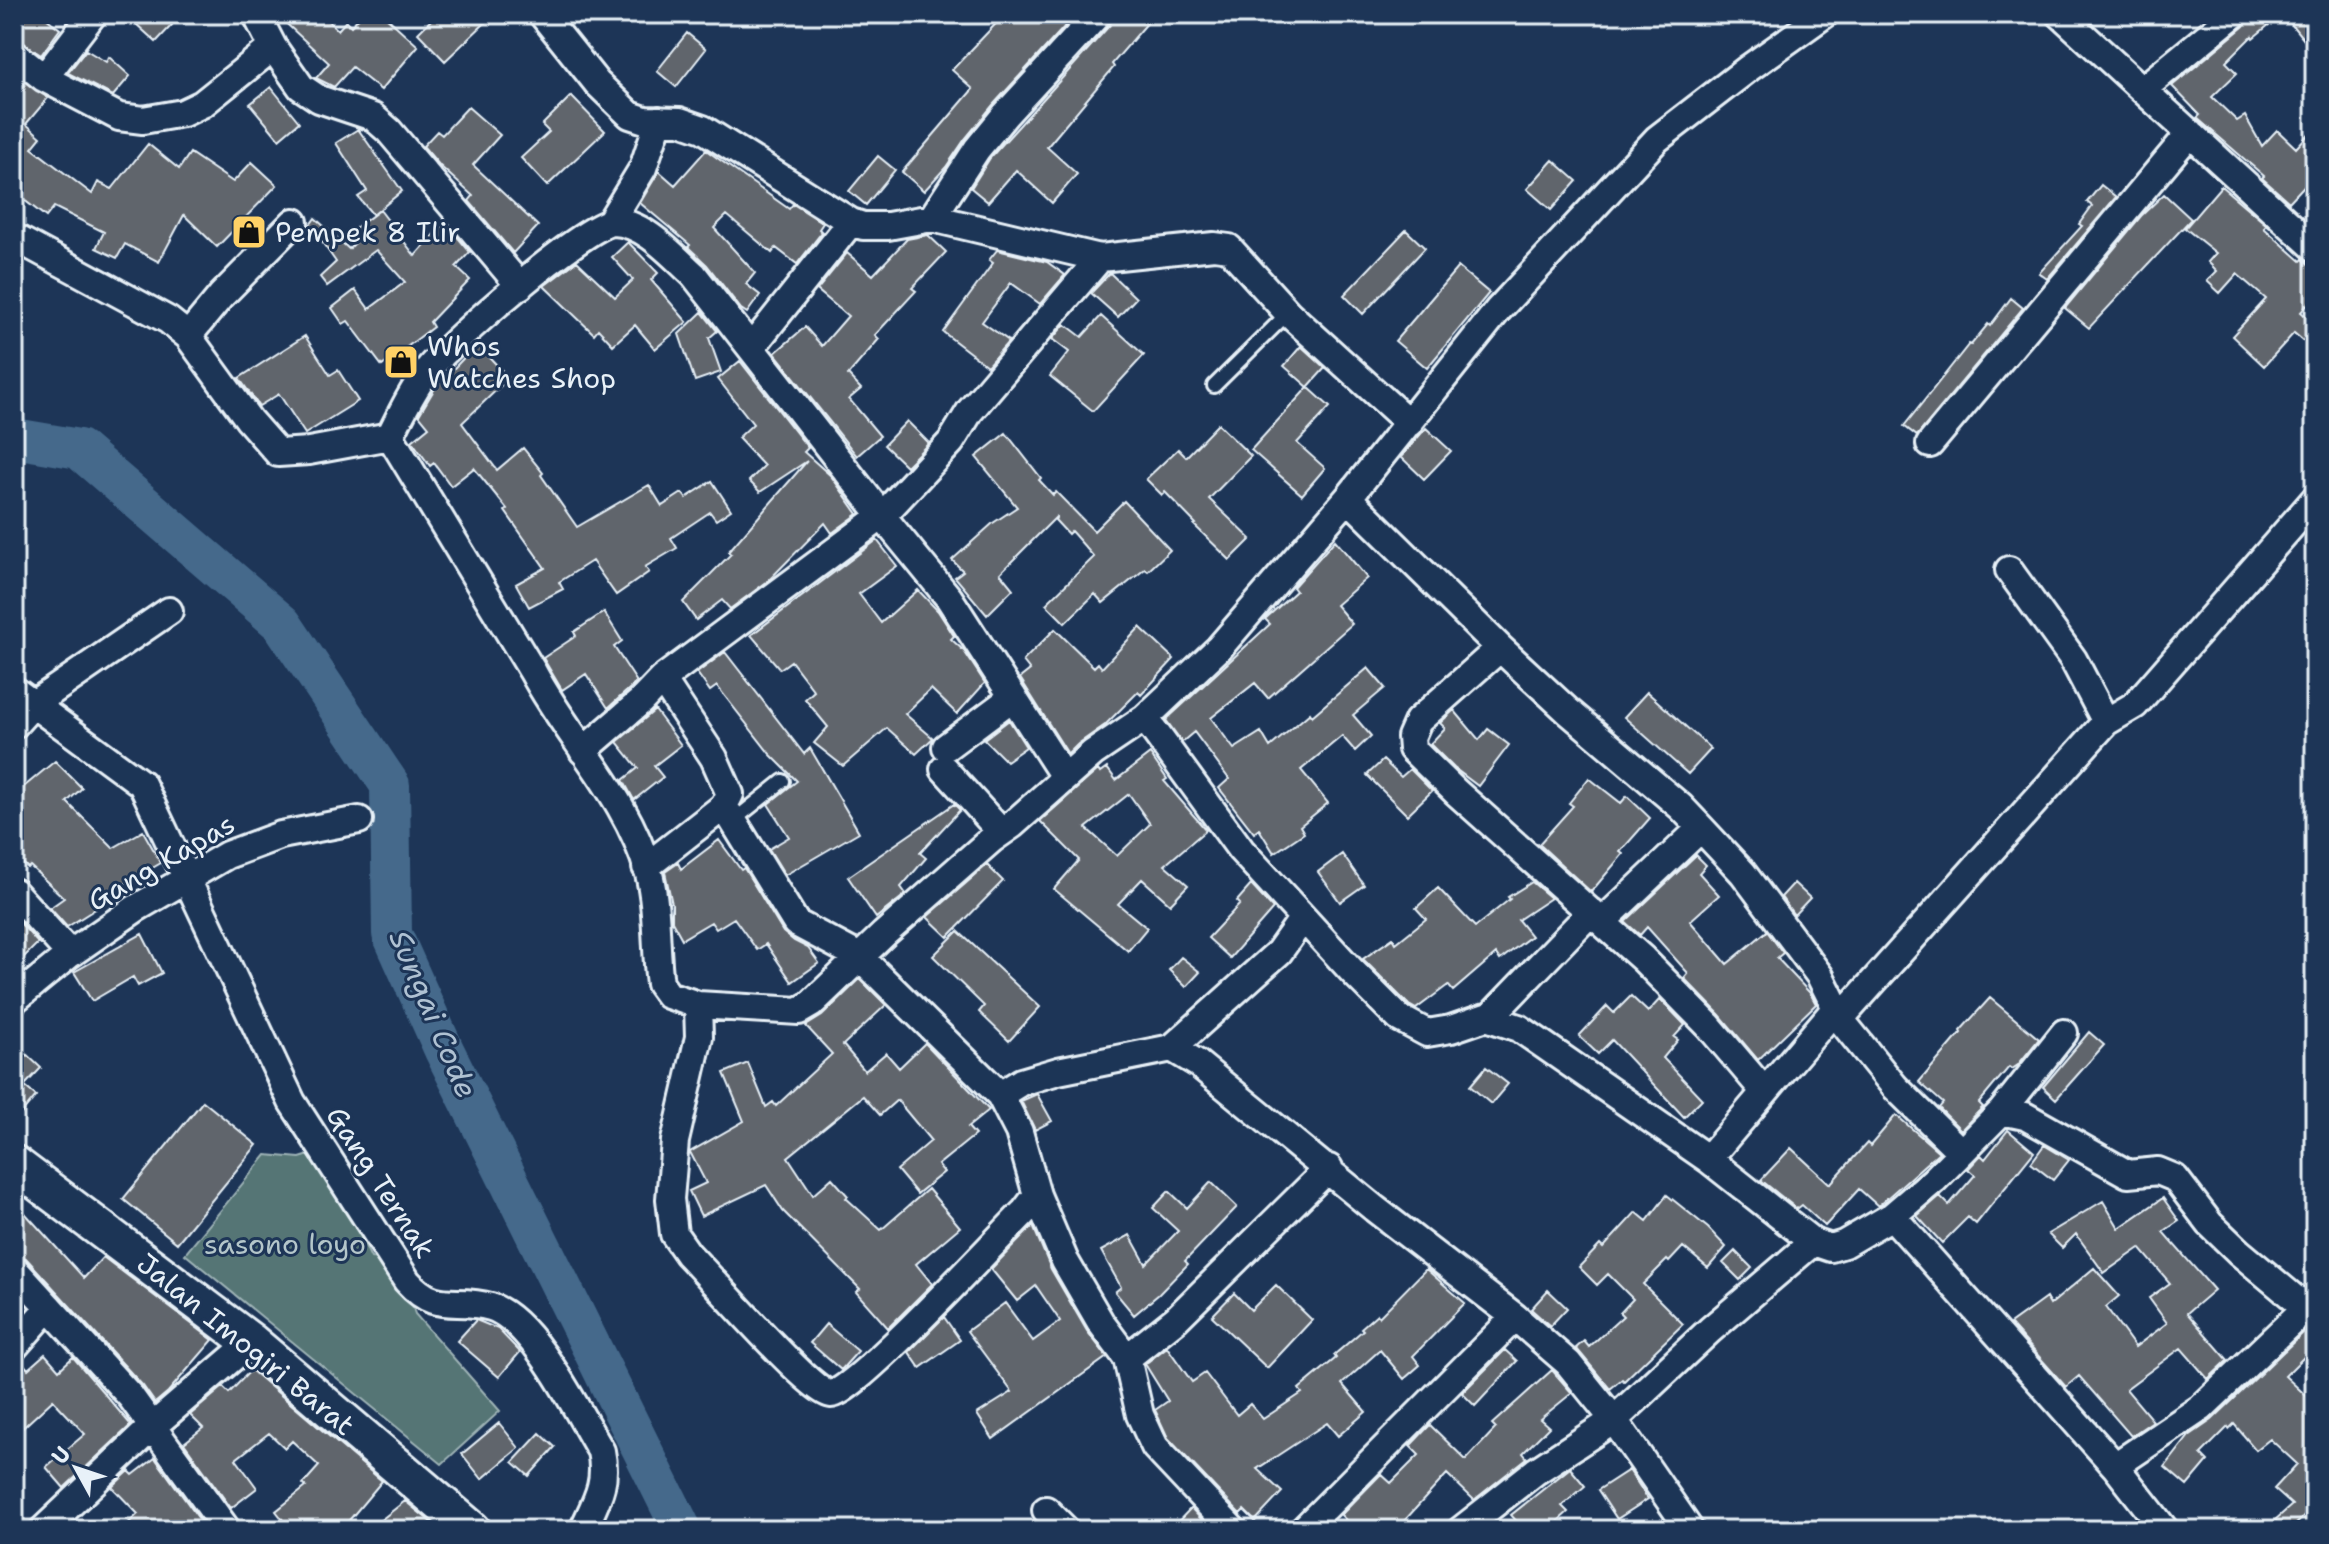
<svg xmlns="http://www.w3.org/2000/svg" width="2329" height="1544" font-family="'Shantell Sans',sans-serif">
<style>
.green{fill:#547575;stroke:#9eb3b6;stroke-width:2}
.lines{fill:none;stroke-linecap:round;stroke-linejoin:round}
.river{stroke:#44698b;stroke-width:40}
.building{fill:#61656c;stroke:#e8f1f8;stroke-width:2;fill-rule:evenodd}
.service-casing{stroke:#e8f1f8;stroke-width:18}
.minor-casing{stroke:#e8f1f8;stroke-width:32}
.secondary-casing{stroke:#e8f1f8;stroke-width:42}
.service{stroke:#1d3557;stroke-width:12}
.minor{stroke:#1d3557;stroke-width:26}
.secondary{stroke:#1d3557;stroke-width:36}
.labels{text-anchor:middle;stroke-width:6;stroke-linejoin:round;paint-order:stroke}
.poi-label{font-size:28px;fill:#e8f1f8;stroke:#1d3557;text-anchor:start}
.street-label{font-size:28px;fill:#e8f1f8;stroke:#1d3557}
.park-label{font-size:28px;fill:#b4c6ca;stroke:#1d3557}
.water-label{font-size:30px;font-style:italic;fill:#afc1d2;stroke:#1d3557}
</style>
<rect width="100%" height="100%" fill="#1d3557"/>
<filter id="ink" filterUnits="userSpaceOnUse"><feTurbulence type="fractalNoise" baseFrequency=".0125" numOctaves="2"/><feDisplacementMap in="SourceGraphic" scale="16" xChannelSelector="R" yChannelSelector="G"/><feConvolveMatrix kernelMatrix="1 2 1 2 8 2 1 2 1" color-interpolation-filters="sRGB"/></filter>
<g filter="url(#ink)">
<path class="green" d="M313 1154 328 1168 371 1258 398 1262 415 1314 500 1411 442 1464 185 1254 266 1155 300 1158Z"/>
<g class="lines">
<path class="river" d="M14 438 79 449 282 624 390 785 392 934 444 1050 682 1530"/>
</g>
<path class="building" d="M14 14H41L60 29 41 55 17 39 22 33 14 27Z
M125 14H161L172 25 156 42Z
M276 14H321L338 30 346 21 351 26 362 14H383L418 46 381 90 352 67 334 87 316 78 329 63Z
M437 14H476L485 23 445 61 418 33Z
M1005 14H1076L993 105 965 139 946 167 924 191 902 172 973 89 952 70Z
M1114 14H1155L1112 64 1114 67 1047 147 1077 174 1052 203 1016 170 988 202 971 188 990 158 1110 25Z
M2250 14H2282L2253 38 2252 36 2226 62 2237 73 2212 97 2237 121 2245 116 2262 146 2277 130 2296 148 2315 127V174L2289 202 2262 178 2264 176 2197 118 2200 115 2172 86 2244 26Z
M2283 14H2315V31L2304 40Z
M687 33 706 49 676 87 657 71Z
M86 50 106 62 109 57 130 76 113 96 68 73Z
M14 74 48 98 26 124 41 137 32 148 92 194 98 182 112 189 148 144 179 169 190 153 233 182 252 162 277 185 217 247 184 215 159 262 125 244 117 258 96 248 104 232 54 207 46 217 14 192Z
M271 87 299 122 279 139 250 104Z
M571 96 605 131 547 186 521 158 549 132 542 125Z
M468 107 500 135 473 165 538 226 513 253 469 201 473 196 440 166 423 146 437 131 442 135Z
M358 129 402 191 373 215 358 197 367 191 336 143Z
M706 150 789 209 793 204 823 223 819 229 822 232 797 264 776 248 772 253 727 215 714 228 755 273 746 284 760 295 747 313 741 309 707 265 688 247 690 245 640 203 659 171 675 185Z
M878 156 895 170 866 205 849 191Z
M1553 160 1577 181 1551 210 1527 189Z
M2101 185 2116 197 2047 279 2039 273 2082 226 2079 224 2092 206 2087 202Z
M2221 186 2267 225 2264 228 2301 261 2303 259 2315 270V296L2301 312 2315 324V351L2294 333 2264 366 2232 336 2266 299 2237 274 2220 293 2207 281 2217 271 2208 262 2216 253 2185 228Z
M2164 194 2191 219 2089 328 2065 308 2141 216Z
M380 210 415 256 445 222 470 252 456 267 470 280 430 322 433 327 382 366 348 321 343 324 332 308 355 290 369 309 405 282 376 250 327 286 320 277 336 262 310 225 315 218 349 249 360 238 353 230Z
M1406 230 1425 248 1363 314 1344 295Z
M928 235 946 252 912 288 916 291 875 335 879 339 848 375 861 389 849 399 880 436 857 456 775 353 805 327 822 346 848 316 817 290 847 253 873 275 907 239Z
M628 242 658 273 651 280 687 322 655 349 635 325 613 345 598 329 594 334 544 286 577 261 615 297 633 280 612 257Z
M997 250 1047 262 1065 275 1040 304 1011 283 982 322 1009 341 987 366 943 332 993 263 989 260Z
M1458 267 1489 293 1427 368 1395 341Z
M1110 273 1136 298 1118 317 1091 293Z
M2011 298 2023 308 1917 436 1904 426 1969 344 1971 345 1988 324 1990 326Z
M702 312 717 331 709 338 721 372 695 381 679 334Z
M1101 316 1144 355 1093 411 1050 376 1069 352 1052 339 1065 324 1082 337Z
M305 336 330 375 338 370 358 401 305 434 279 394 259 406 239 378Z
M477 344 509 378 462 423 497 470 523 448 543 473 541 475 577 527 649 485 662 506 682 493 686 498 712 481 731 510 716 520 710 512 671 538 677 548 645 567 649 572 616 595 592 561 559 582 563 589 529 607 516 584 545 568 505 511 507 509 474 468 451 486 434 463 430 466 412 441 429 427 419 415 435 388Z
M1301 346 1325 368 1308 387 1284 366Z
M740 361 808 448 804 452 831 476 858 514 832 533 825 523 768 581 730 609 722 600 696 620 683 602 731 554 728 552 807 461 760 492 749 481 764 466 738 438 753 424 718 379Z
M1308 387 1330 407 1297 443 1325 468 1302 495 1251 450Z
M907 421 929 443 906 466 884 445Z
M1218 424 1251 456 1209 499 1251 539 1230 560 1194 525 1196 524 1165 492 1162 495 1146 479 1178 449 1186 457Z
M1426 428 1451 451 1424 479 1401 457Z
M1006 433 1041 478 1039 480 1053 495 1056 492 1094 531 1124 501 1170 550 1148 571 1145 569 1103 603 1095 594 1065 623 1046 604 1094 557 1071 531 1068 534 1055 520 1057 516 1000 573 1013 589 987 615 955 577 963 571 952 560 993 523 1017 507 976 457Z
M877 540 897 566 859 594 881 623 918 590 938 611 954 636 951 639 964 651 985 683 957 714 931 689 905 714 933 738 916 754 887 728 843 766 814 743 828 727 805 699 814 691 791 661 780 669 751 635Z
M1335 540 1367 578 1336 605 1352 624 1268 698 1255 683 1211 718 1234 749 1261 732 1270 747 1310 713 1312 716 1368 668 1385 688 1353 715 1371 736 1355 751 1342 736 1301 770 1328 803 1300 826 1304 833 1274 853 1259 829 1254 833 1219 788 1229 779 1194 732 1182 742 1166 720 1270 624 1265 619 1296 591 1293 587Z
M604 612 622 641 614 647 637 682 608 708 586 674 562 690 543 658 576 636 574 632Z
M1140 627 1174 659 1141 695 1138 692 1105 725 1078 744 1068 754 1020 678 1030 670 1023 661 1055 629 1094 667 1098 663 1102 668Z
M725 652 804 754 810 748 859 832 785 875 769 849 789 837 768 804 797 781 770 754 717 686 710 691 697 673Z
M1647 692 1711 749 1688 774 1624 717Z
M655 710 681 745 654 766 663 777 634 800 623 780 638 768 617 742Z
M1454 710 1479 740 1488 729 1509 745 1478 786 1454 768 1430 744 1445 728 1440 723Z
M1009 720 1026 747 1006 761 984 739Z
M1150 754 1167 779 1164 781 1206 830 1165 865 1188 885 1170 904 1142 879 1118 904 1147 928 1128 951 1054 889 1079 860 1040 821 1098 770 1100 773 1107 768 1116 780ZM1129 794 1150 824 1117 856 1086 828Z
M1383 760 1401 777 1410 769 1432 791 1407 815 1367 775Z
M55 761 82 788 67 802 113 848 143 831 161 863 104 896 108 901 67 927 50 908 64 898 30 866 28 868 14 855V795Z
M1589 778 1621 803 1627 796 1650 818 1620 852 1623 854 1591 892 1539 844 1573 806 1569 803Z
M954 804 960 810 920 853 926 858 901 887 906 894 876 918 848 877Z
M719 840 741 870 744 868 783 932 794 941 808 948 819 963 792 982 766 944 757 950 734 918 716 929 711 922 682 939 672 921V904L665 872 678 863 681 869Z
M1342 854 1364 885 1340 902 1318 872Z
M1696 855 1706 865 1699 873 1719 895 1690 921 1727 964 1767 931 1783 953 1777 958 1810 993 1816 1004 1758 1060 1720 1015 1684 978 1688 973 1647 927 1640 935 1625 922Z
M987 865 1003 881 948 937 927 917Z
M1532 882 1551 898 1518 920 1531 936 1500 960 1496 954 1453 991 1448 985 1416 1009 1409 1005 1363 959 1393 938 1396 943 1426 919 1416 908 1438 888 1475 927 1510 899 1508 897Z
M1794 883 1810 898 1794 915 1781 897Z
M1251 885 1273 909 1230 958 1208 938 1240 904 1237 901Z
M14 916 38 943 14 967Z
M958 931 1040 1007 1009 1041 979 1012 984 1006 933 956Z
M142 934 162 973 138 986 133 977 92 1001 74 972Z
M1181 957 1200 972 1186 987 1169 970Z
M860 979 886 1005 843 1045 865 1071 886 1053 899 1068 925 1043 989 1110 968 1127 975 1135 938 1165 944 1172 917 1194 897 1170 931 1141 897 1100 880 1115 863 1096 788 1157 813 1195 832 1178 848 1196 846 1198 881 1230 928 1189 960 1227 916 1264 932 1284 888 1328 856 1292 860 1289 783 1211 766 1185 701 1216 689 1191 706 1183 690 1152 744 1121 724 1073 748 1063 766 1107 773 1102 776 1106 832 1054 806 1026 822 1016Z
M1631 996 1648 1012 1660 999 1685 1025 1674 1037 1678 1040 1663 1058 1702 1099 1684 1117 1612 1040 1598 1054 1579 1036 1607 1006 1614 1013Z
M1990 998 2039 1039 2018 1065 2012 1069 2009 1067 1979 1103 1983 1107 1961 1130 1939 1108 1943 1103 1919 1082 1961 1033 1960 1031Z
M2089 1032 2104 1045 2056 1099 2043 1087Z
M23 1051 41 1068 24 1086 36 1096 14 1123V1060Z
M1486 1067 1508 1084 1491 1104 1470 1086Z
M1037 1094 1052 1121 1035 1130 1021 1101Z
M203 1101 257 1145 177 1243 123 1199Z
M1896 1115 1939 1152 1878 1206 1859 1189 1825 1226 1802 1205 1797 1209 1761 1180 1791 1148 1830 1184 1867 1143 1870 1146Z
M2008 1130 2034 1152 1976 1224 1968 1217 1942 1243 1917 1216 1940 1196 1949 1205 1975 1175 1968 1169 1981 1155 1985 1159Z
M2044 1145 2069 1160 2053 1180 2031 1163Z
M1211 1182 1237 1207 1185 1261 1188 1264 1159 1294 1134 1315 1115 1292 1121 1287 1101 1251 1130 1235 1146 1264 1178 1231 1153 1208 1169 1191 1187 1208Z
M1667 1195 1708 1228 1726 1247 1708 1268 1683 1247 1669 1262 1667 1260 1643 1284 1683 1324 1624 1381 1622 1379 1610 1389 1576 1348 1584 1341 1589 1347 1623 1316 1620 1313 1633 1299 1608 1274 1597 1285 1579 1267 1600 1245 1603 1248 1636 1212 1647 1221Z
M2163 1198 2179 1221 2163 1232 2214 1290 2187 1313 2228 1360 2208 1379 2181 1348 2126 1389 2153 1421 2131 1436 2079 1376 2066 1387 2010 1324 2046 1298 2050 1305 2094 1268 2119 1296 2106 1307 2135 1347 2167 1323 2149 1298 2170 1283 2140 1248 2104 1273 2076 1234 2062 1248 2048 1234 2103 1201 2119 1228Z
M14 1201 84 1278 103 1257 213 1340 168 1392 155 1403 143 1386 26 1258 14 1253Z
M1033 1226 1051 1269 1087 1331 1107 1357 993 1439 977 1414 1012 1392 967 1331 1005 1303 1033 1341 1060 1321 1036 1286 1017 1301 991 1269Z
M1735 1251 1752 1268 1740 1280 1723 1263Z
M1426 1269 1465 1303 1413 1356 1420 1365 1404 1379 1380 1350 1342 1384 1366 1412 1338 1436 1327 1423 1257 1469 1282 1492 1255 1521 1244 1510 1240 1514 1168 1438 1155 1410 1168 1401 1145 1364 1167 1347 1192 1382 1205 1373 1237 1415 1250 1404 1263 1419 1302 1393 1299 1389 1336 1358 1334 1355 1363 1330 1361 1328 1377 1314 1379 1317Z
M1276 1285 1312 1320 1267 1368 1212 1316 1234 1293 1251 1310Z
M1548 1290 1567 1308 1550 1326 1531 1309Z
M944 1317 960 1340 920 1368 909 1352Z
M476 1320 498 1329 520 1352 499 1377 457 1341Z
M826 1324 858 1351 841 1370 810 1343Z
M2304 1332 2315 1336V1346L2285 1376 2315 1404V1506L2290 1530H2284L2275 1520 2292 1505 2274 1489 2297 1464 2270 1439 2256 1450 2234 1424 2229 1429 2228 1427 2201 1454 2208 1461 2187 1486 2165 1467 2189 1436 2212 1420Z
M1505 1350 1517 1361 1475 1406 1462 1393Z
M45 1354 59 1370 73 1357 131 1425 64 1488 46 1467 85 1434 53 1400 14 1436V1363L21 1361 28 1369Z
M251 1370 382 1481 341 1530H329L319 1522 309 1530H291L276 1511 306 1487 303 1484 319 1466 292 1441 285 1448 269 1433 236 1459 257 1488 231 1508 184 1443 203 1428 190 1415 223 1387 229 1393Z
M1552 1370 1572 1393 1540 1419 1549 1427 1523 1453 1527 1458 1474 1500 1447 1474 1396 1530H1355L1341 1515 1381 1474 1391 1483 1419 1455 1410 1446 1430 1425 1466 1460 1496 1428 1492 1424Z
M499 1423 519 1448 482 1479 462 1454Z
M540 1433 555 1447 529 1476 513 1462Z
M155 1458 207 1530H121L138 1514 112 1487 129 1471 133 1475Z
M1570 1468 1585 1486 1562 1506 1568 1512 1548 1530H1524L1511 1515Z
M1629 1470 1648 1499 1617 1519 1598 1490Z
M405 1501 431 1522 421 1530H368Z
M1191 1508 1211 1530H1170Z"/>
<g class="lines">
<defs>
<path id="service" d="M1214 386 1288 313
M733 821 783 781"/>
<path id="minor" d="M256 14 273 47 301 87 319 99 373 117 389 131 520 286
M542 14 597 83 630 115 645 120 680 121 703 129 851 222 863 226H888L932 218 1100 258 1214 246 1229 248 1288 313 1409 423
M2060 14 2315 248
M14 54 44 78 119 117 143 120 183 113 202 104 273 47
M44 78 93 14
M2143 89 2234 14
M932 218 977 149 1005 115 1098 14
M610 222 643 168 659 120
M14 237 168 320 188 336 249 420 278 453 309 451 390 436
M188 336 221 296 294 222
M751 348 851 222
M390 436 533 672C569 740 629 798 649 874 658 909 655 948 660 984L668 995 698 1005 799 1011 811 1004 884 934 992 839 1012 825 1093 753 1145 718 1219 648 1348 498 1498 310 1657 139 1749 68 1825 14
M390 436C401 414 412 391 427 371 446 345 587 223 613 222 644 222 673 256 694 275L882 516 951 442 970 411 1100 258
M1930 444 2190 133
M1348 498 1500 648 1568 711 1681 807 1701 828 1743 873 1820 976 1836 1008 1708 1159
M2009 570 2073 659 2106 722
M1500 648 1418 721 1411 737 1412 749 1456 792 1643 959 1708 1025 1764 1091
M14 690 142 784 292 1102 407 1281C437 1315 454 1296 491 1307 533 1320 578 1413 601 1451 608 1484 596 1501 583 1530
M1145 718 1241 850 1352 971 1399 1018 1427 1033 1451 1029 1486 1017 1519 1028 1708 1159 1813 1242 1831 1248 1844 1244 1892 1216 2115 1466 2165 1530
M14 725 32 705 169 611
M946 747 1013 697
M583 751 640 702 662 679 882 516 949 598 1065 778
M944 769 1001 832
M724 806 796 923 860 957 1000 1095
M646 867 724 806 730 794 714 758 662 679
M14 892 70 954
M1303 918 1279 952 1172 1048 1058 1071 1021 1082 1000 1095 1019 1132 1037 1195 1065 1261 1101 1323 1127 1358 1176 1319 1329 1168
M1602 922 1701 828
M14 1000 70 954 135 909 227 855 281 835 359 820
M698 1005 699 1037 675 1141 670 1199 674 1234 688 1254C709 1275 811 1393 831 1394 852 1396 1000 1236 1025 1211L1037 1195
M1836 1008 1840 1019 1895 1087 1961 1152
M1489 1018 1591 912
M1840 1019 2106 722 2135 705 2315 499
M1172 1048 1197 1063 1375 1209 1515 1317 1568 1363 1614 1420 1536 1471 1461 1530
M2002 1111 2064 1033
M1892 1216 1934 1180 2002 1111 2025 1116 2128 1174 2158 1171 2175 1178 2210 1224 2239 1252 2306 1308 2315 1320
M14 1269 131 1397 227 1530
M14 1347 49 1307
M1127 1358 1140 1415 1155 1447 1233 1530
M2115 1466 2201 1408 2306 1308
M1046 1510 1066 1530
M43 1530 153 1426 251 1342
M1303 1530 1515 1317
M1690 1530 1614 1420 1710 1330 1813 1242"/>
<path id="secondary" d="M14 1164 251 1342 472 1530"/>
</defs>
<use href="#service" class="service-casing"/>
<use href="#minor" class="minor-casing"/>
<use href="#secondary" class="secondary-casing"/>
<use href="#service" class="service"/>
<use href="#minor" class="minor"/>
<use href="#secondary" class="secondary"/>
</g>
</g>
<defs>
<symbol id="shop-square" viewBox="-11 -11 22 22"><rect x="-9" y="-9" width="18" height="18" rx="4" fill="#ffd166" stroke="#1d3557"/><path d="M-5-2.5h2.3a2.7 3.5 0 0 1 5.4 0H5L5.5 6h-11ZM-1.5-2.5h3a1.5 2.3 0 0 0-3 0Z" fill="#111"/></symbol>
</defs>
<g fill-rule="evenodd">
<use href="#shop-square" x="229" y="212" width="40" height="40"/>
<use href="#shop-square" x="381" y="342" width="40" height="40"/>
</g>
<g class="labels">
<g class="poi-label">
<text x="275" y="242">Pempek 8 Ilir</text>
<text x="427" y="356">Whos<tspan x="427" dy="32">Watches Shop</tspan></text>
</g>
<g class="street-label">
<text transform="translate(161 862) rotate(-30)" y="10">Gang Kapas</text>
<text transform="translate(381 1182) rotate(57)" y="10">Gang Ternak</text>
<text transform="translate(246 1344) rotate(39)" y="10">Jalan Imogiri Barat</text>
</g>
<g class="park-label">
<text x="285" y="1254">sasono loyo</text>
</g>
<g class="water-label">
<text transform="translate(433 1014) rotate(67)" y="10">Sungai Code</text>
</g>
</g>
<rect width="2329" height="1544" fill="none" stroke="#1d3557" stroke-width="48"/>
<rect x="24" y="24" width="2281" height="1496" fill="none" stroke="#e8f1f8" stroke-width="3" filter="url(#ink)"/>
<g transform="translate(76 1468) rotate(310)" stroke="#1d3557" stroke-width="6" paint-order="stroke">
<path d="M0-6L14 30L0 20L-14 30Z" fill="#e8f1f8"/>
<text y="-12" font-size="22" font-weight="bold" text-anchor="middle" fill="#e8f1f8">U</text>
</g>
</svg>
